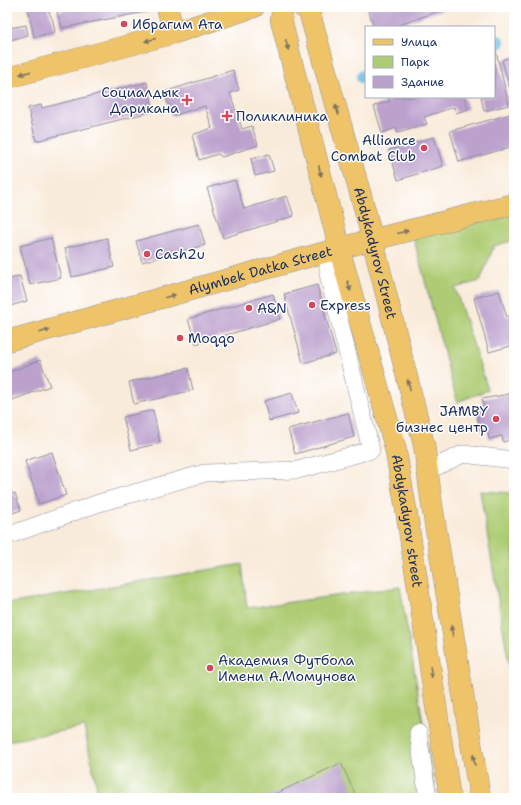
<svg xmlns="http://www.w3.org/2000/svg" width="521" height="805" font-family="'Shantell Sans',sans-serif">
<style>
.green{fill:#aecc73;stroke:#647e68}
.lines{fill:none;stroke-linecap:round;stroke-linejoin:round}
.canal{stroke:#69bae4;stroke-width:14}
.building{fill:#bca1cd}
.minor-casing{stroke:#8a8d9c;stroke-width:18}
.major-casing{stroke:#8a8d9c;stroke-width:22}
.minor{stroke:#fff;stroke-width:17}
.major{stroke:#efc469;stroke-width:21}
.oneway{fill:#7a7263}
.poi-dot{fill:#d1495b;stroke:#fff;stroke-width:1.5}
.labels{text-anchor:middle;stroke-width:3;stroke-linejoin:round;paint-order:stroke}
.poi-label{font-size:14px;fill:#1b2f5e;stroke:#fff;text-anchor:start}
.street-label{font-size:14px;fill:#1b2f5e;stroke:#fff}
</style>
<rect width="100%" height="100%" fill="#fff"/>
<filter id="ink" filterUnits="userSpaceOnUse"><feTurbulence type="fractalNoise" baseFrequency=".025" numOctaves="2"/><feDisplacementMap in="SourceGraphic" scale="8" xChannelSelector="R" yChannelSelector="G"/><feConvolveMatrix kernelMatrix="1 2 1 2 8 2 1 2 1" color-interpolation-filters="sRGB"/></filter>
<filter id="wash" filterUnits="userSpaceOnUse"><feTurbulence type="fractalNoise" baseFrequency=".012" numOctaves="4" result="noise"/><feDisplacementMap in="SourceGraphic" scale="16" xChannelSelector="R" yChannelSelector="G"/><feGaussianBlur stdDeviation="0.9" result="paint"/><feColorMatrix in="noise" values="0 0 0 0 0 0 0 0 0 0 0 0 0 0 0 0 0 1.4 0 .05"/><feComposite in="paint" operator="in"/></filter>
<g filter="url(#wash)">
<rect width="100%" height="100%" fill="#f9ebda"/>
<path class="green" d="M514 214V240L494 246 480 281 455 288 488 390 457 402 413 236Z
M480 491 514 493V695Z
M242 564 247 608 400 587 436 798H99L84 727 8 741 7 604Z"/>
<g class="lines">
<path class="canal" d="M494 43 498 42
M363 77H366"/>
</g>
<g id="blocks">
<path class="building" d="M28 7H47L53 21 55 32 34 37Z
M71 7H154L155 10 62 28 57 12 71 8Z
M367 7H451L393 27H374Z
M7 20 9 28 26 25 28 35 7 41Z
M495 47 509 105 484 111 481 97H494Z
M514 56V87L510 89 502 60Z
M233 70 239 90 230 93 242 129 252 126 258 145 222 157 218 154 199 160 192 135 212 128 205 106 172 116 164 92Z
M147 82 154 111 36 141 28 108 41 105 42 108Z
M388 97H464L468 109 456 113 454 107 424 117 427 124 398 133 396 128 382 133 374 106 390 101Z
M514 113V146L459 162 450 131Z
M434 137 443 166 398 180 389 150Z
M269 154 274 171 255 176 251 159Z
M235 180 244 209 287 196 294 216 223 238 207 188Z
M199 224 205 245 142 262 136 241Z
M51 238 61 278 30 285 20 246Z
M107 238 114 267 72 277 65 248Z
M20 276 27 301 7 307V280Z
M317 285 336 354 303 363 284 294Z
M499 291 507 317 514 314V345L489 352 474 298Z
M273 294 280 319 196 344 188 319Z
M40 360 50 386 7 402V373Z
M188 368 193 390 134 404 129 382Z
M292 393 298 413 269 421 264 401Z
M514 393V439L503 442 502 436 489 439 487 428 480 430 476 410 484 409 482 399Z
M153 410 160 443 131 450 123 417Z
M348 413 354 437 295 454 288 429Z
M52 452 66 495 39 504 25 461Z
M15 493 21 510 7 515V495Z
M341 763 357 798H258L275 794Z"/>
</g>
</g>
<g filter="url(#ink)">
<use href="#blocks" fill-opacity="0" stroke="#8a8d9c" stroke-width="1"/>
<g class="lines">
<defs>
<path id="minor" d="M427 471 463 454 514 460
M7 536 99 503 205 473 298 470 371 450 328 274V251
M418 733 428 798"/>
<g id="major">
<path d="M167 7 174 33"/>
<path id="s1" d="M283 7 281 20 344 266 395 447 406 509 450 798"/>
<path id="s2" d="M303 7 309 11 366 214 424 445 432 505 480 798"/>
<path d="M7 78 174 33 254 7"/>
<path id="s3" d="M7 341 340 248 514 204"/>
</g>
</defs>
<use href="#minor" class="minor-casing"/>
<use href="#major" class="major-casing"/>
<use href="#minor" class="minor"/>
<use href="#major" class="major"/>
</g>
<defs><path id="oneway-solid" d="M-6-.8H1V-3.2L6.5 0L1 3.2V.8H-6Z"/></defs>
<g class="oneway">
<use href="#oneway-solid" transform="translate(150 40) rotate(165)"/>
<use href="#oneway-solid" transform="translate(287 45) rotate(76)"/>
<use href="#oneway-solid" transform="translate(25 73) rotate(165)"/>
<use href="#oneway-solid" transform="translate(337 110) rotate(-106)"/>
<use href="#oneway-solid" transform="translate(320 171) rotate(76)"/>
<use href="#oneway-solid" transform="translate(403 232) rotate(-15)"/>
<use href="#oneway-solid" transform="translate(349 286) rotate(74)"/>
<use href="#oneway-solid" transform="translate(170 296) rotate(-16)"/>
<use href="#oneway-solid" transform="translate(45 331) rotate(-16)"/>
<use href="#oneway-solid" transform="translate(409 385) rotate(-104)"/>
<use href="#oneway-solid" transform="translate(452 631) rotate(-99)"/>
<use href="#oneway-solid" transform="translate(431 672) rotate(81)"/>
<use href="#oneway-solid" transform="translate(474 760) rotate(-99)"/>
</g>
</g>
<g class="poi-dot">
<circle cx="124" cy="24" r="4"/>
<path d="M185 94h4v4h4v4h-4v4h-4v-4h-4v-4h4z"/>
<path d="M225 110h4v4h4v4h-4v4h-4v-4h-4v-4h4z"/>
<circle cx="424" cy="148" r="4"/>
<circle cx="147" cy="254" r="4"/>
<circle cx="312" cy="305" r="4"/>
<circle cx="249" cy="308" r="4"/>
<circle cx="180" cy="338" r="4"/>
<circle cx="496" cy="419" r="4"/>
<circle cx="210" cy="668" r="4"/>
</g>
<g class="labels">
<g class="poi-label">
<text x="132" y="29">Ибрагим Ата</text>
<text x="179" y="97" text-anchor="end">Социалдык<tspan x="179" dy="16">Дарикана</tspan></text>
<text x="236" y="121">Поликлиника</text>
<text x="416" y="145" text-anchor="end">Alliance<tspan x="416" dy="16">Combat Club</tspan></text>
<text x="155" y="259">Cash2u</text>
<text x="320" y="310">Express</text>
<text x="257" y="313">A&amp;N</text>
<text x="188" y="343">Moqqo</text>
<text x="488" y="416" text-anchor="end">JAMBY<tspan x="488" dy="16">бизнес центр</tspan></text>
<text x="218" y="665">Академия Футбола<tspan x="218" dy="16">Имени А.Момунова</tspan></text>
</g>
<g class="street-label">
<text dy="5" stroke="none"><textPath href="#s2" startOffset="258">Abdykadyrov Street</textPath></text>
<text dy="5" stroke="none"><textPath href="#s3" startOffset="263">Alymbek Datka Street</textPath></text>
<text dy="5" stroke="none"><textPath href="#s1" startOffset="530">Abdykadyrov street</textPath></text>
</g>
</g>
<rect width="521" height="805" fill="none" stroke="#fff" stroke-width="24"/>
<rect x="365" y="26" width="130" height="72" fill="#ffffff" stroke="#a4acbf"/>
<rect x="373" y="39" width="20" height="6" fill="#efc469" stroke="#a4acbf"/>
<text x="401" y="46" font-size="12" fill="#1b2f5e">Улица</text>
<rect x="373" y="56" width="20" height="12" fill="#aecc73" stroke="#a4acbf"/>
<text x="401" y="66" font-size="12" fill="#1b2f5e">Парк</text>
<rect x="373" y="76" width="20" height="12" fill="#bca1cd" stroke="#a4acbf"/>
<text x="401" y="86" font-size="12" fill="#1b2f5e">Здание</text>
</svg>
